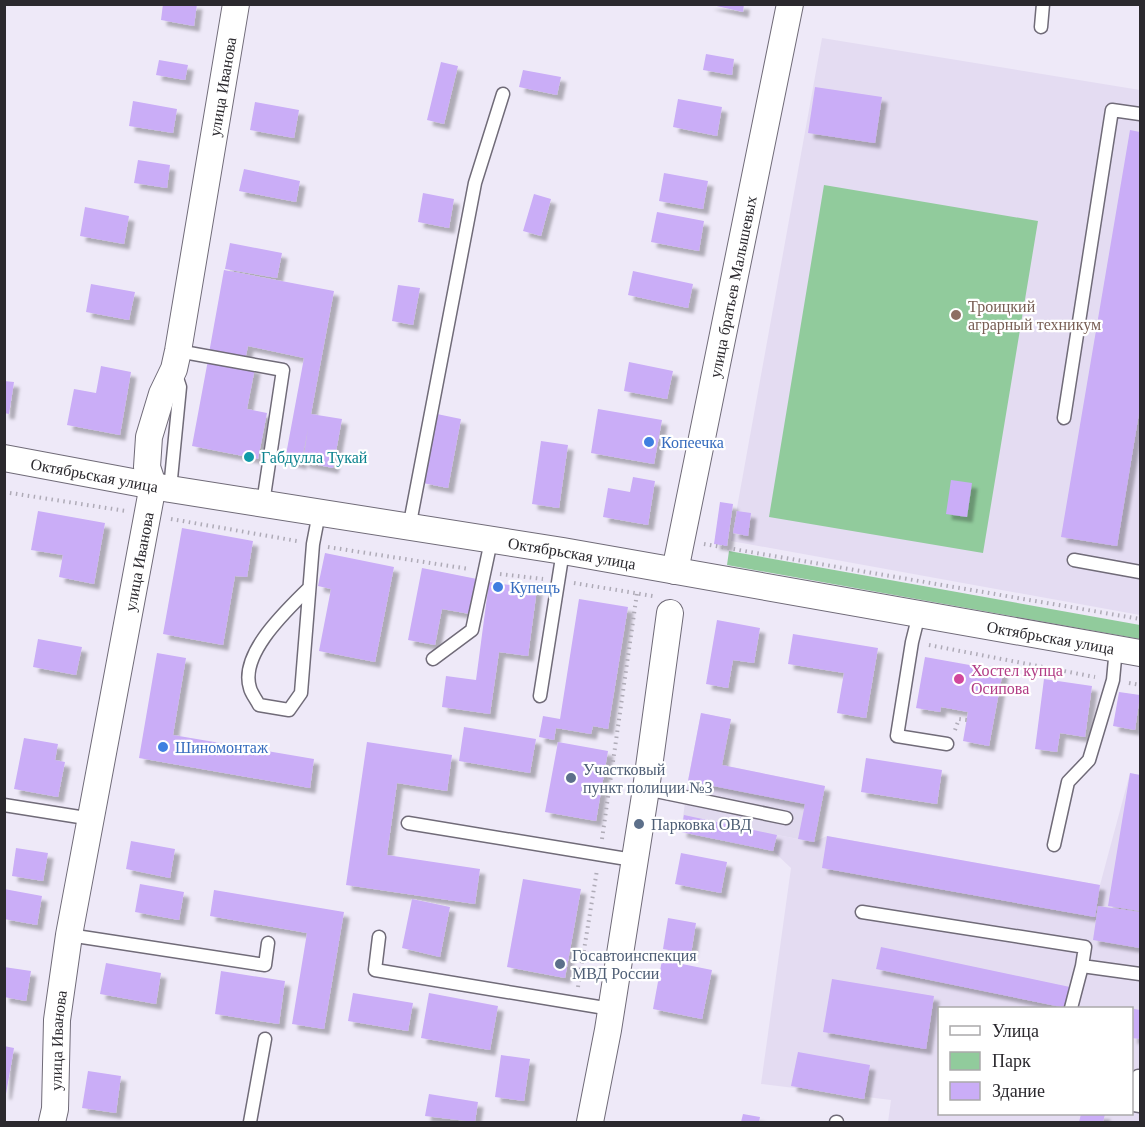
<svg xmlns="http://www.w3.org/2000/svg" width="1145" height="1127" font-family="Georgia,serif">
<style>
.built{fill:#e4dcf2;fill-rule:evenodd}
.industrial{fill:#e1daef}
.green{fill:#91cb9c}
.building{fill:#caadf7;filter:url(#shadow)}
.lines{fill:none;stroke-linecap:round;stroke-linejoin:round}
.service-casing{stroke:#706b78;stroke-width:15}
.minor-casing{stroke:#706b78;stroke-width:28}
.path{stroke:#afabb7;stroke-width:4;stroke-dasharray:1.5 4.5;stroke-linecap:butt}
.service{stroke:#fff;stroke-width:12}
.minor{stroke:#fff;stroke-width:26}
.education-dot{fill:#8d6e63;stroke:#fff;stroke-width:2}
.shop-dot{fill:#3f7fe0;stroke:#fff;stroke-width:2}
.culture-dot{fill:#0f9aa8;stroke:#fff;stroke-width:2}
.hotel-dot{fill:#d1479c;stroke:#fff;stroke-width:2}
.service-dot{fill:#5c6f8a;stroke:#fff;stroke-width:2}
.labels{text-anchor:middle;stroke-width:4.5;stroke-linejoin:round;paint-order:stroke}
.street-label{font-size:16px;fill:#2b292e;stroke:#fff}
.education-label{font-size:16px;fill:#785e54;stroke:#fff;text-anchor:start}
.shop-label{font-size:16px;fill:#366cbe;stroke:#fff;text-anchor:start}
.culture-label{font-size:16px;fill:#0d838f;stroke:#fff;text-anchor:start}
.hotel-label{font-size:16px;fill:#b23c85;stroke:#fff;text-anchor:start}
.service-label{font-size:16px;fill:#4e5e75;stroke:#fff;text-anchor:start}
</style>
<defs>
<filter id="shadow"><feDropShadow dx="5.5" dy="5.5" stdDeviation="1.5" flood-color="#0004"/></filter>
</defs>
<rect width="100%" height="100%" fill="#eee9f8"/>
<path class="built" d="M822 38 1140 90V615L731 541Z
M1130 773 1140 775V1122H888L891 1100 761 1084 791 868 773 851 777 835 814 842 827 836 1100 885ZM940 1008H1132V1114H940Z"/>
<path class="industrial" d="M701 713 731 719 722 765 825 786 814 842 777 835 773 851 681 832 688 781Z"/>
<path class="green" d="M824 185 1038 221 983 553 769 517Z
M729 551 1140 625V639L727 565Z"/>
<path class="building" d="M163 4H197L194 26 161 20Z
M708 4H744L743 12Z
M706 54 734 59 732 75 703 70Z
M159 60 188 65 185 80 156 75Z
M441 62 458 66 444 124 427 120Z
M523 70 561 77 557 95 519 87Z
M815 87 882 97 875 143 808 133Z
M678 99 722 107 717 136 673 127Z
M133 101 177 109 173 133 129 126Z
M255 102 299 110 294 138 250 130Z
M1130 130 1140 132V407L1117 546 1061 537Z
M138 160 170 165 167 188 134 183Z
M244 169 300 181 296 202 239 191Z
M664 173 708 181 703 209 659 201Z
M423 193 454 199 449 228 418 222Z
M534 194 551 199 541 236 523 231Z
M85 207 129 216 124 244 80 236Z
M657 212 704 221 699 251 651 242Z
M230 243 282 253 277 278 225 269Z
M224 270 334 291 311 414 342 419 333 468 303 462 308 429 301 464 285 460 304 358 248 346 245 360 209 353Z
M633 271 693 284 688 308 628 295Z
M91 284 135 292 129 320 86 312Z
M398 285 420 288 413 325 392 321Z
M208 360 255 368 247 409 267 413 258 459 192 446Z
M629 362 673 371 667 399 624 391Z
M101 366 131 372 120 435 67 425 74 389 96 393Z
M4 381 14 382 9 414 4 413Z
M598 409 662 420 654 464 591 453Z
M437 414 461 419 448 488 423 483Z
M541 441 568 445 559 508 532 504Z
M633 477 655 481 648 525 603 517 608 488 630 492Z
M951 480 972 483 967 517 946 514Z
M720 502 733 504 727 546 714 544Z
M38 511 105 523 94 584 59 577 63 555 31 550Z
M737 511 751 513 748 536 733 533Z
M182 528 253 541 247 577 235 576 223 645 163 634Z
M325 553 394 567 375 662 319 651 331 589 318 586Z
M422 568 477 579 470 614 442 609 435 645 408 640Z
M489 582 537 589 528 656 499 652 490 714 442 707 446 676 476 680Z
M579 599 628 607 608 729 593 726 591 734 556 728 554 740 539 737 543 716 560 719Z
M717 620 760 628 754 663 733 660 728 688 706 684Z
M793 634 878 648 866 718 837 713 844 673 788 664Z
M38 639 82 647 76 675 33 667Z
M157 653 186 658 173 735 314 759 310 788 139 758Z
M925 657 1003 671 989 746 963 741 968 712 941 707 940 712 916 708Z
M1044 679 1092 686 1085 737 1060 733 1057 752 1035 749Z
M1119 692 1140 695 1135 730 1113 726Z
M701 713 731 719 722 765 825 786 814 842 798 839 805 804 688 781Z
M464 727 536 739 530 773 459 761Z
M24 738 58 744 55 760 65 762 58 797 14 789Z
M367 742 452 755 447 791 397 783 387 855 480 869 475 904 346 885Z
M558 742 608 751 596 821 545 812Z
M866 758 942 770 937 804 861 792Z
M1130 773 1140 775V911L1108 906Z
M684 815 777 835 773 851 681 832Z
M827 836 1100 885 1095 917 822 868Z
M131 841 175 849 170 878 126 869Z
M16 848 48 853 43 881 12 876Z
M681 853 727 862 721 893 675 884Z
M523 879 581 889 565 978 507 967Z
M140 884 184 892 179 920 135 912Z
M4 889 42 896 37 925 4 919Z
M214 890 344 912 324 1029 292 1024 307 933 210 916Z
M412 899 450 907 440 957 402 948Z
M1098 906 1140 912V948L1093 940Z
M668 918 696 923 691 954 663 949Z
M881 947 1070 987 1066 1008 876 969Z
M662 960 712 970 702 1019 653 1009Z
M106 963 161 973 156 1004 100 994Z
M4 967 31 971 26 1001 4 997Z
M221 971 285 981 279 1024 215 1014Z
M832 979 934 996 926 1049 823 1032Z
M353 993 413 1003 408 1031 348 1021Z
M429 993 498 1006 490 1050 421 1038Z
M1134 1009 1140 1010V1039L1132 1038Z
M4 1046 14 1048 6 1094H4Z
M798 1052 870 1065 864 1099 791 1086Z
M501 1055 530 1059 524 1101 495 1097Z
M88 1071 121 1076 116 1113 82 1108Z
M429 1094 478 1102 475 1122 425 1116Z
M743 1114 760 1117 759 1122H741Z
M1081 1114H1105L1103 1122H1079Z"/>
<g class="lines">
<defs>
<path id="service" d="M1041 27 1043 4
M178 351 283 370 263 503
M1064 418 1112 110 1140 114
M170 489 180 387 175 372
M409 528 475 183 503 94
M1074 560 1140 572
M308 589C287 610 239 654 250 688 251 693 256 699 259 705L289 710 301 693 313 544 319 513
M919 614 912 642 897 736 947 744
M433 659 472 630 491 541
M540 696 563 551
M646 789 786 818
M4 805 92 819
M408 823 633 860
M1054 845 1068 782 1089 760 1113 680 1116 648
M862 912 1085 947 1082 966 1140 974
M69 935 265 965 268 943
M379 937 375 970 611 1009
M1071 1008 1082 966
M1138 1076 1134 1105 1140 1106
M250 1122 265 1039
M836 1122H837"/>
<g id="minor">
<path id="s1" d="M4 458 170 489 563 551 1140 653"/>
<path id="s2" d="M675 571 790 4"/>
<path id="s3" d="M52 1122 55 1109 57 1020 69 935 153 485 147 467 149 437 162 394 174 369 178 351 236 4"/>
<path d="M590 1122 608 1030 646 789 670 613"/>
</g>
</defs>
<use href="#service" class="service-casing"/>
<use href="#minor" class="minor-casing"/>
<path class="path" d="M4 492 126 511
M171 519 297 541
M704 544 1140 619
M328 547 469 569
M500 574 543 579
M574 583 653 596
M929 645 1095 677
M1129 683 1140 685
M955 730 959 719 967 720
M602 839 637 593
M578 987 597 870"/>
<use href="#service" class="service"/>
<use href="#minor" class="minor"/>
</g>
<circle class="education-dot" cx="956" cy="315" r="6"/>
<g class="shop-dot">
<circle cx="649" cy="442" r="6"/>
<circle cx="498" cy="587" r="6"/>
<circle cx="163" cy="747" r="6"/>
</g>
<circle class="culture-dot" cx="249" cy="457" r="6"/>
<circle class="hotel-dot" cx="959" cy="679" r="6"/>
<g class="service-dot">
<circle cx="571" cy="778" r="6"/>
<circle cx="639" cy="824" r="6"/>
<circle cx="560" cy="964" r="6"/>
</g>
<g class="labels">
<g class="street-label">
<text dy="6" stroke="none"><textPath href="#s3" startOffset="1054">улица Иванова</textPath></text>
<text dy="6" stroke="none"><textPath href="#s2" startOffset="290">улица братьев Малышевых</textPath></text>
<text dy="6" stroke="none"><textPath href="#s1" startOffset="92">Октябрьская улица</textPath></text>
<text dy="6" stroke="none"><textPath href="#s1" startOffset="576">Октябрьская улица</textPath></text>
<text dy="6" stroke="none"><textPath href="#s3" startOffset="568">улица Иванова</textPath></text>
<text dy="6" stroke="none"><textPath href="#s1" startOffset="1062">Октябрьская улица</textPath></text>
<text dy="6" stroke="none"><textPath href="#s3" startOffset="82">улица Иванова</textPath></text>
</g>
<g class="education-label">
<text x="968" y="312">Троицкий<tspan x="968" dy="18">аграрный техникум</tspan></text>
</g>
<g class="shop-label">
<text x="661" y="448">Копеечка</text>
<text x="510" y="593">Купецъ</text>
<text x="175" y="753">Шиномонтаж</text>
</g>
<g class="culture-label">
<text x="261" y="463">Габдулла Тукай</text>
</g>
<g class="hotel-label">
<text x="971" y="676">Хостел купца<tspan x="971" dy="18">Осипова</tspan></text>
</g>
<g class="service-label">
<text x="583" y="775">Участковый<tspan x="583" dy="18">пункт полиции №3</tspan></text>
<text x="651" y="830">Парковка ОВД</text>
<text x="572" y="961">Госавтоинспекция<tspan x="572" dy="18">МВД России</tspan></text>
</g>
</g>
<rect width="1145" height="1127" fill="none" stroke="#2b292e" stroke-width="12"/>
<rect x="938" y="1007" width="195" height="108" fill="#ffffff" stroke="#aaa9ab" stroke-width="1.5"/>
<rect x="950" y="1026" width="30" height="9" fill="#ffffff" stroke="#aaa9ab" stroke-width="1.5"/>
<text x="992" y="1037" font-size="18" fill="#2b292e">Улица</text>
<rect x="950" y="1052" width="30" height="18" fill="#91cb9c" stroke="#aaa9ab" stroke-width="1.5"/>
<text x="992" y="1067" font-size="18" fill="#2b292e">Парк</text>
<rect x="950" y="1082" width="30" height="18" fill="#caadf7" stroke="#aaa9ab" stroke-width="1.5"/>
<text x="992" y="1097" font-size="18" fill="#2b292e">Здание</text>
</svg>
